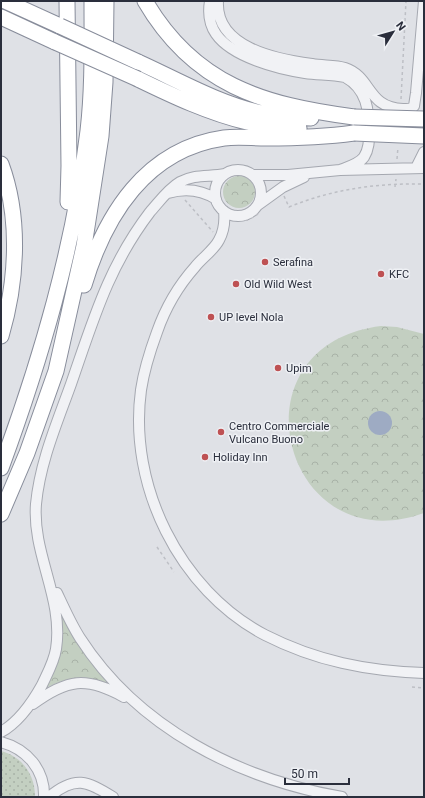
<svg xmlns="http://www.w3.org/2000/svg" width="425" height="798" font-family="Roboto,sans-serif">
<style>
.grass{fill:url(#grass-dots)}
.park{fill:url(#park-crowns)}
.water{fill:#9eabc3}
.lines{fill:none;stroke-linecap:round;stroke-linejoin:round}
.minor-casing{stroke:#a5a8b0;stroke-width:12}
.highway-casing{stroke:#888d9b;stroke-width:17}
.path{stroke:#bdbfc5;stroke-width:1.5;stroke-dasharray:3 3;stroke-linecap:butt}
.minor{stroke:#f1f2f5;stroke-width:10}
.highway{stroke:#fff;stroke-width:15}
.highway-bridge-casing{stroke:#888d9b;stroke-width:17;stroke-linecap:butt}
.highway-bridge{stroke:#fff;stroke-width:15}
.poi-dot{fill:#be5153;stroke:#eef0f4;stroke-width:1.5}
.labels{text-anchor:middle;stroke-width:3;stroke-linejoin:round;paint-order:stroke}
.poi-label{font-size:11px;fill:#2a2e3c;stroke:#eef0f4;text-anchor:start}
</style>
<defs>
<pattern id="grass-dots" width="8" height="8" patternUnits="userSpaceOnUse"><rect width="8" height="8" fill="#c3cfc1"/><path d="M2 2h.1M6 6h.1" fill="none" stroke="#a8b2a7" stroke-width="1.8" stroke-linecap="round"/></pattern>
<pattern id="park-crowns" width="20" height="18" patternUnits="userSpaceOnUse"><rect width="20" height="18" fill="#c3cfc1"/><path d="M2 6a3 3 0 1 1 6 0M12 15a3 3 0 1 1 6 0" fill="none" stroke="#a8b2a7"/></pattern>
</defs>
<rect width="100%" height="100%" fill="#dfe1e6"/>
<path class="grass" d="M1 751C23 757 35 775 35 797H1Z"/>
<path class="park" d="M223 192a16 16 0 1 1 32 0a16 16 0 1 1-32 0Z
M381 326 397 327 424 334V513C283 564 227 345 381 326Z
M60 608 94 665 111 686C88 673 68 677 46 688L58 661Z"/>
<path class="water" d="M368 423a12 12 0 1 1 24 0a12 12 0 1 1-24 0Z"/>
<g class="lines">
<defs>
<path id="minor" d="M210 1C208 13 209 24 216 34 232 57 278 69 305 73 318 75 331 74 345 77 367 89 369 110 369 133 369 141 369 149 364 157 359 164 348 167 340 170
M218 1C215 47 275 59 312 64 322 66 335 65 345 68 372 77 367 108 403 109 407 109 411 110 414 106L416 93 424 1
M416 168 424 152
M215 193a23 23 0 1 1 46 0a23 23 0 1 1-46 0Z
M253 175H288L340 170 424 168
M168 193C185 188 200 189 216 199
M258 205 283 187 304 177
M224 211C225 221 224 231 219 240 214 250 202 258 195 267 179 285 165 309 157 332 150 351 144 370 141 390 128 485 179 590 265 635 316 661 367 671 424 673
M57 593C64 608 71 624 80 638 138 728 239 779 342 797
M33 704C67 679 86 676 124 697
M1 732C19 722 32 703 42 685 47 674 54 662 56 649 64 599 32 554 36 504 40 462 57 423 71 384 93 321 108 267 150 212 159 202 168 189 180 182 194 174 210 177 225 174
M1 742C27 749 45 770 44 797
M49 797C75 775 87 781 113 797"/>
<path id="highway" d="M5 1 60 26
M67 1 69 166 68 202
M145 1C194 85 263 105 354 117
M1 17 55 42
M138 62C178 80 219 104 262 113 278 117 295 117 311 118
M138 79C173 96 209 113 247 122 264 126 281 127 299 128
M1 164C21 218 17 282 1 336
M84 285C105 215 146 149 224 138 238 136 252 138 266 138 295 138 325 137 354 133
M1 468C41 359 74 247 88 131 93 88 92 44 92 1
M1 514 27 453 56 371 84 246 101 136 105 82 106 1"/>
</defs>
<use href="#minor" class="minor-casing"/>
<use href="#highway" class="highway-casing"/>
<path class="path" d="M401 99 406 1
M397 159 398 147
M395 187 396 179
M284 196 289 207C333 189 377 183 424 184
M185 200 213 232
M233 220H248L258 214
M157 547 174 572
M412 687 424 688"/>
<use href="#minor" class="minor"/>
<use href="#highway" class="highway"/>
<defs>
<path id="highway-bridge" d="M60 26 138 62
M55 42 138 79
M354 117 424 119
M354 133 424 136"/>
</defs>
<use href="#highway-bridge" class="highway-bridge-casing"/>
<use href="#highway-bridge" class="highway-bridge"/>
</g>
<g class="poi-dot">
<circle cx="265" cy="262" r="4"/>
<circle cx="381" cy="274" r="4"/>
<circle cx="236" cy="284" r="4"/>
<circle cx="211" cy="317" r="4"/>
<circle cx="278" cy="368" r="4"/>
<circle cx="221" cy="432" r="4"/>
<circle cx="205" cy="457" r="4"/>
</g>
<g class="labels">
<g class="poi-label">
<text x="273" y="266">Serafina</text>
<text x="389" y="278">KFC</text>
<text x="244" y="288">Old Wild West</text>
<text x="219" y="321">UP level Nola</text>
<text x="286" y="372">Upim</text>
<text x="229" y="430">Centro Commerciale<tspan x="229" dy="13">Vulcano Buono</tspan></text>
<text x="213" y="461">Holiday Inn</text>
</g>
</g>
<rect width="425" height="798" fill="none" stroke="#2a2e3c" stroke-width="4"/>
<g transform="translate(393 32) rotate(53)" stroke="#eef0f4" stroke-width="3" paint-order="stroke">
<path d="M0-3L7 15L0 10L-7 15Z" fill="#2a2e3c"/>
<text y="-6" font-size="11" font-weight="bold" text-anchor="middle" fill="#2a2e3c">N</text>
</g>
<path d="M285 778v6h64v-6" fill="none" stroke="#2a2e3c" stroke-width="2"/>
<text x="291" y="778" font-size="12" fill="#2a2e3c" stroke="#eef0f4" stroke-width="3" paint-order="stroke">50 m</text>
</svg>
